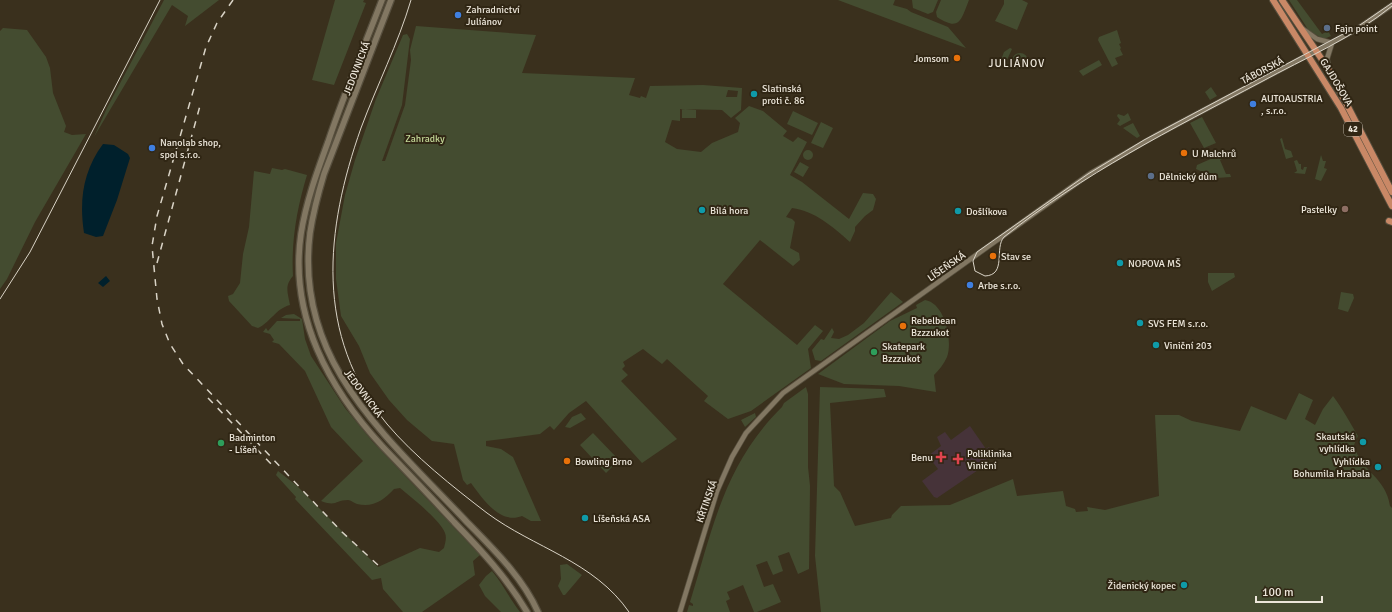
<svg xmlns="http://www.w3.org/2000/svg" width="1392" height="612" font-family="Signika,sans-serif">
<style>
.medical{fill:#463339}
.green{fill:#444c30;fill-rule:evenodd}
.water{fill:#00202c}
.lines{fill:none;stroke-linecap:round;stroke-linejoin:round}
.tertiary-casing{stroke:#564e3d;stroke-width:6}
.secondary-casing{stroke:#564e3d;stroke-width:8}
.primary-casing{stroke:#564e3d;stroke-width:8}
.tertiary{stroke:#827762;stroke-width:4.5}
.secondary{stroke:#827762;stroke-width:5.5}
.primary{stroke:#c98866;stroke-width:6}
.tram{stroke:#d9d3c6;stroke-width:1}
.rail{stroke:#d9d3c6;stroke-width:1.5;stroke-dasharray:7 7;stroke-linecap:butt}
.shop-dot{fill:#3f7fe0;stroke:#302614;stroke-width:1.5}
.service-dot{fill:#5c6f8a;stroke:#302614;stroke-width:1.5}
.food-dot{fill:#e8710a;stroke:#302614;stroke-width:1.5}
.culture-dot{fill:#0f9aa8;stroke:#302614;stroke-width:1.5}
.education-dot{fill:#8d6e63;stroke:#302614;stroke-width:1.5}
.leisure-dot{fill:#2e9e5b;stroke:#302614;stroke-width:1.5}
.health-dot{fill:#e0444e;stroke:#302614;stroke-width:1.5}
.labels{text-anchor:middle;stroke-width:4;stroke-linejoin:round;paint-order:stroke}
.shield{fill:#302614;stroke:#b4ac9f;stroke-width:1}
.shield-label{font-size:9px;font-weight:bold;fill:#ece6da}
.poi-label{font-size:10px;fill:#ece6da;stroke:#302614;text-anchor:start}
.street-label{font-size:10px;fill:#ece6da;stroke:#302614}
.park-label{font-size:10px;fill:#c3d797;stroke:#302614}
.neighbourhood-label{font-size:11px;letter-spacing:1px;fill:#ece6da;stroke:#302614}
</style>
<rect width="100%" height="100%" fill="#3a301d"/>
<path class="medical" d="M970 426 986 449 989 447 994 454 981 463 983 467 981 468 937 498 934 497 922 481 938 469 928 456 941 446 937 437 945 432 951 440Z"/>
<path class="green" d="M164 0H219L185 26 188 16 172 5 94 137 107 108Z
M335 0H364L363 2 366 3 334 85 312 80Z
M838 0H895L893 5 907 9 911 12 948 27 966 48Z
M912 0H938L933 12 928 14 913 8Z
M941 0H969C961 20 960 32 937 17L936 12Z
M1004 0H1022L1028 3 1017 30 995 21 1004 4Z
M1289 0H1297L1322 34 1328 31 1331 36 1324 39 1309 31Z
M416 26 536 35 522 73 635 78 629 95 640 98 641 96 646 98 650 86 703 85 742 88 741 110 731 118 722 110 680 109V121L672 120 665 142 677 149 701 152 712 143 738 132 740 123 735 118 749 106 763 111 787 131 783 136 793 142 798 137 807 142 790 175 802 182 849 219 863 193 873 194 876 199 873 210 865 216 855 227V231L850 242C833 227 815 211 792 208L786 217 792 219 795 222 790 248 799 253 800 260 793 266 760 240 723 284 797 345 815 325 823 331 808 349 811 368 751 411 728 419 704 401 708 396 667 359 662 364 643 349 623 362 625 366 622 369 628 375 621 381 677 439 642 463 586 401 569 413 554 430 550 426 540 434 486 441V446L501 449 513 457 541 521H531L522 516C500 525 482 498 471 483L467 485 463 480 454 444 432 441 407 420 389 400 370 373 359 346 341 316 336 279V243L345 195 355 160 376 99 403 35 407 34 410 39 402 105 382 161H385L405 105 411 60 410 50ZM728 90 738 91 737 97H726Z
M3 28 27 30 46 57 50 68 53 93 66 126 64 132 72 135 86 134 35 222 7 279 0 289V31Z
M1117 30 1121 43 1119 44 1121 48 1120 49 1123 55 1115 58 1118 64 1112 67 1098 40 1099 37Z
M1010 48 1012 49 1006 62 1001 60 1004 52Z
M1012 61a8 8 0 1 1 16 0a8 8 0 1 1-16 0Z
M1099 60 1102 65 1083 76 1079 71Z
M1211 87 1217 96 1210 100 1205 92Z
M682 109 696 110V118H682Z
M793 111 818 123 812 135 787 124Z
M1128 113 1131 120 1120 126 1117 124 1120 120 1117 116 1118 114 1124 116Z
M1202 117 1216 143 1204 148 1190 123Z
M821 122 833 128 823 148 811 143Z
M1133 123 1140 136 1137 138 1123 128Z
M1282 138 1285 149 1291 151 1293 157 1286 159 1280 139Z
M803 155a5 5 0 1 1 10 0a5 5 0 1 1-10 0Z
M1222 154 1224 158 1220 160 1226 174H1230L1231 177 1216 178 1196 169 1197 165Z
M1321 155 1323 161H1326L1324 168 1327 169 1321 181 1315 179Z
M1297 160 1299 164H1301V169L1303 170 1304 167H1307L1305 174 1294 173 1297 171 1294 161Z
M800 162 809 167 803 177 794 172Z
M272 168 282 170 285 169 307 175C297 208 291 241 293 276 284 286 288 293 290 305 275 309 270 323 258 328L252 326 229 301 228 296 233 294 240 283 243 254 249 227 254 171 270 174Z
M1208 273H1234L1235 277 1212 291 1208 282Z
M891 292 903 302 821 361 815 360 812 350 821 339 824 340 832 328 834 332 831 338 839 339 848 335 864 323Z
M1341 292 1353 294 1354 298 1348 312 1338 309Z
M925 300C945 303 953 341 947 357 944 364 939 370 934 375L936 392 899 386 844 384 818 374 890 321 917 308 916 305Z
M294 314 302 319 305 339 311 356 345 408 372 441 480 555 473 561 475 575 422 612H403L383 589 381 578 372 580 295 499 296 497 276 475 278 471 296 485 378 567 420 548 439 552 444 548C445 543 447 538 445 533 441 521 410 496 400 488L394 489C384 500 373 508 357 504 354 503 351 500 348 500 335 500 337 507 321 501L363 461 331 427 305 371 279 344 272 342 274 340 270 334 263 332 266 328 268 331 277 321H300V319L281 318 286 315Z
M806 387 808 394V467L810 486 809 569 798 574 789 552 778 556 783 571 773 575 767 561 756 565 764 587 773 584 781 602 757 612H754L743 585 727 592 730 599 726 601 730 612H687L689 605 693 606V604L690 602C713 528 724 464 782 407L784 403Z
M820 387 884 389 886 397 830 403 834 486 840 492 855 526 891 518 892 515 901 506 950 505 1013 479 1017 496 1063 491 1066 506 1075 509 1076 512 1088 511 1087 507 1105 510 1159 496 1155 415H1179L1192 421 1240 431 1251 406 1286 420 1299 393 1313 400 1305 419 1315 425 1323 409 1333 396C1343 409 1350 423 1358 436L1354 445C1361 472 1386 477 1390 506L1392 508V612H821L815 556Z
M581 413 586 419 570 428 565 427 572 417Z
M755 413 756 417 745 427 741 420Z
M593 433 619 460 606 473 580 445Z
M567 564 582 575 565 595H563L558 586 561 579 560 565Z
M492 571C503 584 509 598 520 612H501L485 596 479 585 486 576Z"/>
<path class="water" d="M103 144 114 145 128 154 130 158 117 200 103 236 96 237 84 233C79 200 83 171 103 144Z
M106 276 110 281 103 287 98 283Z"/>
<g class="lines">
<defs>
<path id="tertiary" d="M1303 29 1317 39 1332 43
M1329 68 1327 59 1332 43
M680 612 717 491 732 457 746 433 783 393 1091 173 1155 136 1357 29 1392 5"/>
<path id="secondary" d="M382 0C364 47 344 94 328 142 317 172 306 202 301 234 289 316 329 389 383 447 407 472 431 497 454 522 481 550 507 578 527 612
M391 0 324 174C318 194 313 213 310 233 294 361 386 436 465 520 492 548 522 576 538 612"/>
<path id="primary" d="M1273 0 1341 108 1392 206
M1282 0 1329 70 1392 192
M1389 221 1392 222"/>
</defs>
<use href="#tertiary" class="tertiary-casing"/>
<use href="#secondary" class="secondary-casing"/>
<use href="#primary" class="primary-casing"/>
<use href="#tertiary" class="tertiary"/>
<use href="#secondary" class="secondary"/>
<use href="#primary" class="primary"/>
<path class="tram" d="M411 0C398 44 377 85 361 128 325 230 314 335 387 424 414 456 453 487 487 513 534 548 594 561 629 612
M1392 3 1360 25 1144 140 1088 174 977 252 973 261 975 271 985 276C1007 275 994 248 1004 237 1083 174 1172 129 1261 82 1305 58 1353 38 1392 6
M0 299 30 252 160 0"/>
<path class="rail" d="M233 0 217 23 206 47 157 216 152 246 157 299 162 324 170 344 183 364 342 532 379 566
M157 263 201 102
M208 398 273 466"/>
</g>
<g class="shop-dot">
<circle cx="458" cy="15" r="4"/>
<circle cx="1253" cy="104" r="4"/>
<circle cx="152" cy="148" r="4"/>
<circle cx="970" cy="285" r="4"/>
</g>
<g class="service-dot">
<circle cx="1327" cy="28" r="4"/>
<circle cx="1151" cy="176" r="4"/>
</g>
<g class="food-dot">
<circle cx="957" cy="58" r="4"/>
<circle cx="1184" cy="153" r="4"/>
<circle cx="993" cy="256" r="4"/>
<circle cx="903" cy="326" r="4"/>
<circle cx="567" cy="461" r="4"/>
</g>
<g class="culture-dot">
<circle cx="754" cy="94" r="4"/>
<circle cx="702" cy="210" r="4"/>
<circle cx="958" cy="211" r="4"/>
<circle cx="1120" cy="263" r="4"/>
<circle cx="1140" cy="323" r="4"/>
<circle cx="1156" cy="345" r="4"/>
<circle cx="1363" cy="442" r="4"/>
<circle cx="1378" cy="467" r="4"/>
<circle cx="585" cy="518" r="4"/>
<circle cx="1184" cy="585" r="4"/>
</g>
<circle class="education-dot" cx="1345" cy="209" r="4"/>
<g class="leisure-dot">
<circle cx="874" cy="352" r="4"/>
<circle cx="221" cy="443" r="4"/>
</g>
<g class="health-dot">
<path d="M939 451h4v4h4v4h-4v4h-4v-4h-4v-4h4z"/>
<path d="M956 453h4v4h4v4h-4v4h-4v-4h-4v-4h4z"/>
</g>
<g class="labels">
<rect class="shield" x="1344" y="122" width="18" height="14" rx="3"/>
<g class="shield-label">
<text x="1353" y="132">42</text>
</g>
<g class="poi-label">
<text x="466" y="13">Zahradnictví<tspan x="466" dy="12">Julíánov</tspan></text>
<text x="1335" y="32">Fajn point</text>
<text x="949" y="62" text-anchor="end">Jomsom</text>
<text x="762" y="92">Slatinská<tspan x="762" dy="12">proti č. 86</tspan></text>
<text x="1261" y="102">AUTOAUSTRIA<tspan x="1261" dy="12">, s.r.o.</tspan></text>
<text x="160" y="146">Nanolab shop,<tspan x="160" dy="12">spol s.r.o.</tspan></text>
<text x="1192" y="157">U Malchrů</text>
<text x="1159" y="180">Dělnický dům</text>
<text x="1337" y="213" text-anchor="end">Pastelky</text>
<text x="710" y="214">Bílá hora</text>
<text x="966" y="215">Došlíkova</text>
<text x="1001" y="260">Stav se</text>
<text x="1128" y="267">NOPOVA MŠ</text>
<text x="978" y="289">Arbe s.r.o.</text>
<text x="911" y="324">Rebelbean<tspan x="911" dy="12">Bzzzukot</tspan></text>
<text x="1148" y="327">SVS FEM s.r.o.</text>
<text x="1164" y="349">Viniční 203</text>
<text x="882" y="350">Skatepark<tspan x="882" dy="12">Bzzzukot</tspan></text>
<text x="1355" y="440" text-anchor="end">Skautská<tspan x="1355" dy="12">vyhlídka</tspan></text>
<text x="229" y="441">Badminton<tspan x="229" dy="12">- Líšeň</tspan></text>
<text x="967" y="457">Poliklinika<tspan x="967" dy="12">Viniční</tspan></text>
<text x="933" y="461" text-anchor="end">Benu</text>
<text x="575" y="465">Bowling Brno</text>
<text x="1370" y="465" text-anchor="end">Vyhlídka<tspan x="1370" dy="12">Bohumila Hrabala</tspan></text>
<text x="593" y="522">Líšeňská ASA</text>
<text x="1176" y="589" text-anchor="end">Židenický kopec</text>
</g>
<g class="street-label">
<text transform="translate(356 68) rotate(-69)" y="4">JEDOVNICKÁ</text>
<text transform="translate(1262 70) rotate(-28)" y="4">TÁBORSKÁ</text>
<text transform="translate(1337 82) rotate(59)" y="4">GAJDOŠOVA</text>
<text transform="translate(946 266) rotate(-35)" y="4">LÍŠEŇSKÁ</text>
<text transform="translate(364 393) rotate(53)" y="4">JEDOVNICKÁ</text>
<text transform="translate(706 501) rotate(-71)" y="4">KŘTINSKÁ</text>
</g>
<g class="park-label">
<text x="425" y="142">Zahradky</text>
</g>
<g class="neighbourhood-label">
<text x="1017" y="67">JULIÁNOV</text>
</g>
</g>
<path d="M1256 596v6h66v-6" fill="none" stroke="#ece6da" stroke-width="2"/>
<text x="1262" y="596" font-size="12" fill="#ece6da" stroke="#302614" stroke-width="3" paint-order="stroke">100 m</text>
</svg>
